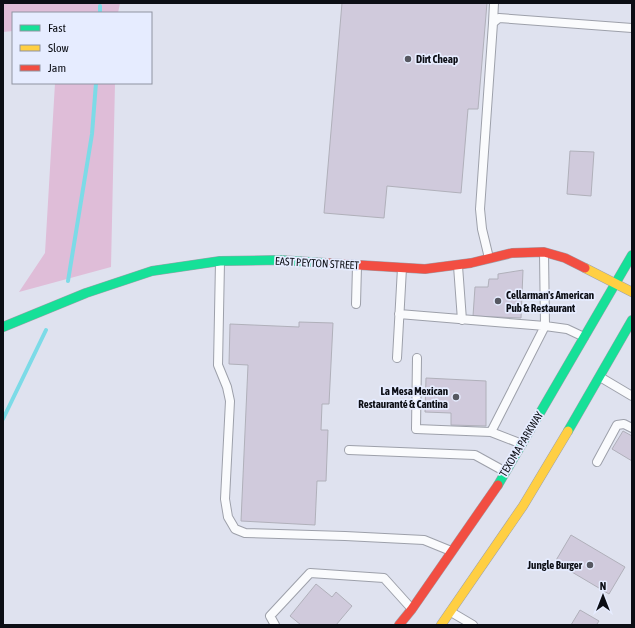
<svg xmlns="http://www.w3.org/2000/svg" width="635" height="628" font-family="'Asap Condensed',sans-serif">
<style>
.green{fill:#dfbdd8}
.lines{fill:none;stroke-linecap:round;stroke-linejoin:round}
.stream{stroke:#7cdbe7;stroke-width:4}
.building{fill:#d0cadc;stroke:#b0b0ba}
.lane-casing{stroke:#9da0aa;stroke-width:10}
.fast-casing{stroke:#9da0aa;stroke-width:10}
.slow-casing{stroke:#9da0aa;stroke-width:10}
.jam-casing{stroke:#9da0aa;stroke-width:10}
.lane{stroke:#fafbfd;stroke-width:8}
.fast{stroke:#16e098;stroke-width:9}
.slow{stroke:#ffcf43;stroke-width:9}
.jam{stroke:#f24e42;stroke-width:9}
.poi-dot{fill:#565861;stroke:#e6ecff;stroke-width:1.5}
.labels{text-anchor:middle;stroke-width:3.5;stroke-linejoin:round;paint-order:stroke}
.poi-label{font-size:11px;font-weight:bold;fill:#0c0e15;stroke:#e6ecff;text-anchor:start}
.street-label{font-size:11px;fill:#0c0e15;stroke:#e6ecff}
</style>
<rect width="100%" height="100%" fill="#dfe2ef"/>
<path class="green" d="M3 3H120L118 13H13V31L3 32Z
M55 83H115L111 267 19 292 45 253Z"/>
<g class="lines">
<path class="stream" d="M100 13V6
M68 281 92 134 96 83
M3 419 46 330"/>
</g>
<path class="building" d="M342 3H487L478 109H468L461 193 387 186 384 218 324 213Z
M570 151 594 152 591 196 567 194Z
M523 270 521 318 473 316 475 287H488L489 279H498V274Z
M299 322 333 323 329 404H322L321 430H328L326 481H317L315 525 241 521 248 365 229 364 230 324 299 327Z
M426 378 486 381V426L451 425V413L425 412Z
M623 431 632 436V461L612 449Z
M571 535 625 567 609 594 555 562Z
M316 584 332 597 336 592 352 606 336 625H301L290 616Z
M580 610 599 621 597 624V625H571Z"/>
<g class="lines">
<defs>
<path id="lane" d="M493 23 494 3
M489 258 482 229 480 209 493 23 499 18 632 28
M220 262 218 365 227 387 230 401 225 499 228 517 235 529 245 533 345 536 424 540 451 551
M458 266 462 320
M356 304 357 266
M399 314 545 326 567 329 584 337
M397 358 402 268
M417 358 416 429 491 432 522 444
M600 377 632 396
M491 432 545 326 544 253
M349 450 475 455 504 471
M597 462 617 425 624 424 632 428
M451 612 473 625
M275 625 270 616 310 573 384 578 411 608"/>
<path id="fast" d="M3 327 86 293 152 271 220 261 280 260 326 263
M568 431 632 320
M498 485 632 255"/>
<path id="slow" d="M585 268 632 292
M441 625 523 506 568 431"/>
<path id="jam" d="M326 263 425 269 471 263 512 253 544 252 565 258 585 268
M399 625 412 609 498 485"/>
</defs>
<use href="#lane" class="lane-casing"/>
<use href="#fast" class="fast-casing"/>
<use href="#slow" class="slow-casing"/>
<use href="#jam" class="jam-casing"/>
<use href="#lane" class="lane"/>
<use href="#fast" class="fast"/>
<use href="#slow" class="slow"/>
<use href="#jam" class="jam"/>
</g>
<g class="poi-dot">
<circle cx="408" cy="59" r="4"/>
<circle cx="498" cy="301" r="4"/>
<circle cx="456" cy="397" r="4"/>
<circle cx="590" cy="565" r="4"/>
</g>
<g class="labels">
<g class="poi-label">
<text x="416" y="63">Dirt Cheap</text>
<text x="506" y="299">Cellarman's American<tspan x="506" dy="13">Pub &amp; Restaurant</tspan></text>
<text x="448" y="395" text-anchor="end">La Mesa Mexican<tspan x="448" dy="13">Restauranté &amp; Cantina</tspan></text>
<text x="582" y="569" text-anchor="end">Jungle Burger</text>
</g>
<g class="street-label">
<text transform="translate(317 263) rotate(3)" y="4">EAST PEYTON STREET</text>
<text transform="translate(521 444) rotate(-59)" y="4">TEXOMA PARKWAY</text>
</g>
</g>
<rect width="635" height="628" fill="none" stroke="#0c0e15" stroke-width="8"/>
<rect x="12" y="12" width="140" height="72" fill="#e6ecff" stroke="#8f93a1"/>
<rect x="20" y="25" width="20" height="6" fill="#16e098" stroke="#8f93a1"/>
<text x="48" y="32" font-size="12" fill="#0c0e15">Fast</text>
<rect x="20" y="45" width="20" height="6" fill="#ffcf43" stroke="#8f93a1"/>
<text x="48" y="52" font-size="12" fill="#0c0e15">Slow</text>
<rect x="20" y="65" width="20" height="6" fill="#f24e42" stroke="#8f93a1"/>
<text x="48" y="72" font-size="12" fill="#0c0e15">Jam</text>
<g transform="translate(603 596)" stroke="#e6ecff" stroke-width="3" paint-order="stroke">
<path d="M0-3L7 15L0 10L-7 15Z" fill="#0c0e15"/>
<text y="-6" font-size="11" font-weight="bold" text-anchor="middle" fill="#0c0e15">N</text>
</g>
</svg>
